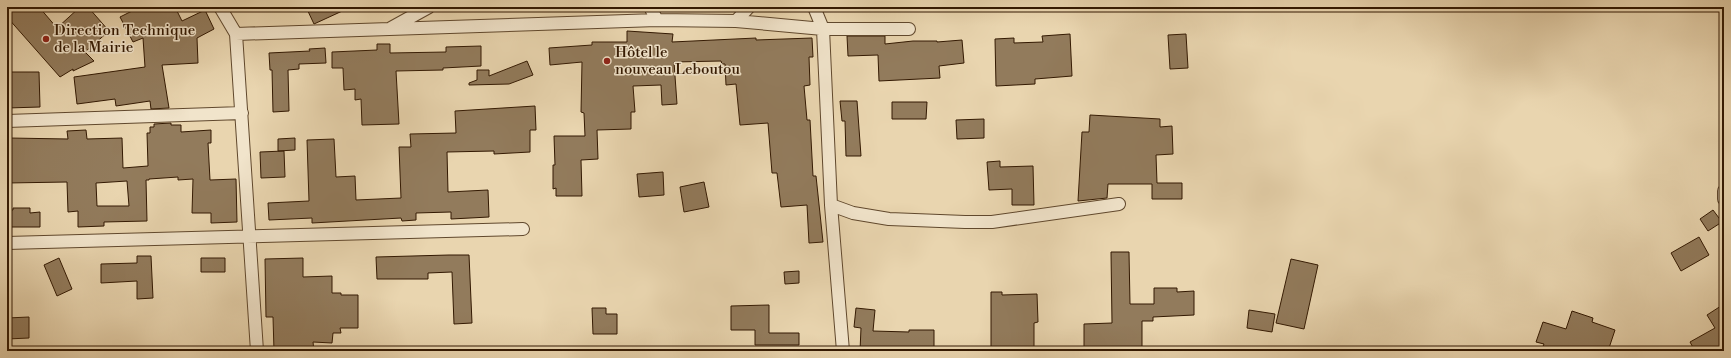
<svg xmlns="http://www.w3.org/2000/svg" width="1731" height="358" font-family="'Libre Bodoni',serif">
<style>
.building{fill:#927b5c;stroke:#331902;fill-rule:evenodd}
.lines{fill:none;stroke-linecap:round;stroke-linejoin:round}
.minor-casing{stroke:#60482d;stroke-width:14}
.minor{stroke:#f1e4cb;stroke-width:12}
.poi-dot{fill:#8f2418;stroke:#f1e4cb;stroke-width:1.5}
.labels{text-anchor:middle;stroke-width:3;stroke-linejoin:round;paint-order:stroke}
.poi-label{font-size:15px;fill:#331902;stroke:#f1e4cb;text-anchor:start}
</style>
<rect width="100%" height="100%" fill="#e9d5af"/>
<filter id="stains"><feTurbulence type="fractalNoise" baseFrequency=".005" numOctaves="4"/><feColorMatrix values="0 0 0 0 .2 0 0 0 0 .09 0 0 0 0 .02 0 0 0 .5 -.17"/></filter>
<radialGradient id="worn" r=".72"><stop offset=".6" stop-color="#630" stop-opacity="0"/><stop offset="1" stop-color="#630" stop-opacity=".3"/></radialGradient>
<path class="building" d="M7 7H39L57 28 80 7H88L109 31 85 52 94 61 73 71V69L60 77 7 17Z
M140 7H175L182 21 205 10 214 29 197 38 198 63 162 65 169 108 151 109 150 101 116 106 115 99 77 104 74 77 145 67 143 38 133 42 120 17Z
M306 7H351L314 24Z
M627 31 673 34 672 42 756 38V40L812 38 813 57H809L810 85 804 86 807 120H810L813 176H816L823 242 809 243 807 205 781 207 777 173H772L768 123 740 125 736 84 726 85 725 64H722L721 61 674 62 677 104 662 105 661 85 633 86 635 112H631V129L597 130 598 159 581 160 582 196H556V188L553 189V165H555L554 136H585L584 113 581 112 582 62 550 65 549 48 592 45V42H627Z
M1070 34 1072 76 1035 79V84L996 86 995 39 1014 38V43L1043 42 1042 36Z
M1186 34 1188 68 1170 69 1168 35Z
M847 36H885V44L913 41H937V42L962 40 964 63 939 66 940 78 879 81 878 55 848 56Z
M377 44H390V53L446 52V47L481 46V66L443 68V70L396 71 399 124 362 125 361 99 355 100V89L344 90 343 68H332V52L377 50Z
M325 48 326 63 299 64V69L288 70 289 111 273 112 272 70H270L269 53 310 51 309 49Z
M527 61 533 75 509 84 469 85V83L477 80V70H489V76Z
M7 72H39L40 107 7 108Z
M840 101H857L861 156H846L845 121H842Z
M892 102H927L926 119H892Z
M535 106 536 130H530V152L494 154V151L447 152 448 192 488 190 489 217 451 219V212L416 213V220L402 221 401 218 312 223V218L269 220 268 203 309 201 307 140 334 139 336 177 355 176 356 200 401 198 399 147H411L410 134 456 133 455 111Z
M1090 115 1160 119V127L1172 126 1173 154 1156 155 1157 183H1182V199H1152V184H1108L1107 198 1078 201 1082 132H1089Z
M984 119V138L957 139 956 120Z
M171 123V125H181V132L211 130V143H208L210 180 236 179 237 222 211 223V213H192L193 179 178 180V177L149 179V180H146L147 221 104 222V226L78 227V211L68 212 67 182 7 183V144H9V138L68 139 67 131 86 130 87 139 122 138 123 168 148 166 147 133H150V127H154V124ZM127 181 129 206H97L96 183Z
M295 138V150L278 151V139Z
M284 151 285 177 261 178 260 152Z
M1000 161V167L1033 166 1034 205H1012V189L989 190 987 162Z
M663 172 664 195 639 197 637 174Z
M704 182 709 207 684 212 680 187Z
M13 208H30V213L40 212V227H7V210H13Z
M1713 210 1722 222 1708 231 1700 219Z
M1699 237 1709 255 1681 271 1671 253Z
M1111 252H1129L1130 304H1154V288H1177V292L1194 291V315L1153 317V321H1142V351H1084V324L1112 323Z
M449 255H469L472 323 454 324 452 272 428 273V279H377L376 257Z
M137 256H151L153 298 137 299V281L101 283V264L137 263Z
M59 258 72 289 57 296 44 265Z
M201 258H225V272H201Z
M303 258V277L332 276V293H341V295H358V328H340L341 333H333L332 343 313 342 314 351H274L273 317H266L265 259Z
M1291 259 1318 265 1304 329 1276 323Z
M799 271V283L785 284 784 272Z
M991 292H1002V295L1037 294 1038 322 1034 323V351H991Z
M1724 304V351H1695L1690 342 1715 328 1707 315Z
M769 305V333H799V345H755V330H731V306Z
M592 308H606V314H617V334H593Z
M856 308 875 310 873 331 909 332V330H934V351H860L861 328 854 327Z
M1249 310 1275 314 1272 332 1247 328Z
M1572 311 1593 318 1592 322 1615 330 1608 351H1541L1544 344 1536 342 1543 322 1566 329Z
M29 317V338L7 339V318Z"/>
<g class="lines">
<defs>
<path id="minor" d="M220 7 236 34 257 351
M650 7 657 20
M814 7 823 29 831 205 843 351
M736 21 749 7
M391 28 429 7
M236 34 657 20 736 21 823 29H909
M7 121 242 113
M1724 191V199
M831 205 853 213 889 219 965 222H992L1119 204
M7 243 523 229"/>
</defs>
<use href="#minor" class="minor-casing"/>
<use href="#minor" class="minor"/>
</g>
<g class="poi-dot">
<circle cx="46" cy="39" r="4"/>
<circle cx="607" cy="61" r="4"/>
</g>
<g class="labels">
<g class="poi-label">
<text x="54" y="35">Direction Technique<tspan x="54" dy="17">de la Mairie</tspan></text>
<text x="615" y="57">Hôtel le<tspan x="615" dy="17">nouveau Leboutou</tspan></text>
</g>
</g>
<rect width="1731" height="358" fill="none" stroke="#e9d5af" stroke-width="24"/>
<rect x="8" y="8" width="1715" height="342" fill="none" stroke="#331902" stroke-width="2"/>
<rect x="12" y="12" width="1707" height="334" fill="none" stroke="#331902"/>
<rect width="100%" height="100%" filter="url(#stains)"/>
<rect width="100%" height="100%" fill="url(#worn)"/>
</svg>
